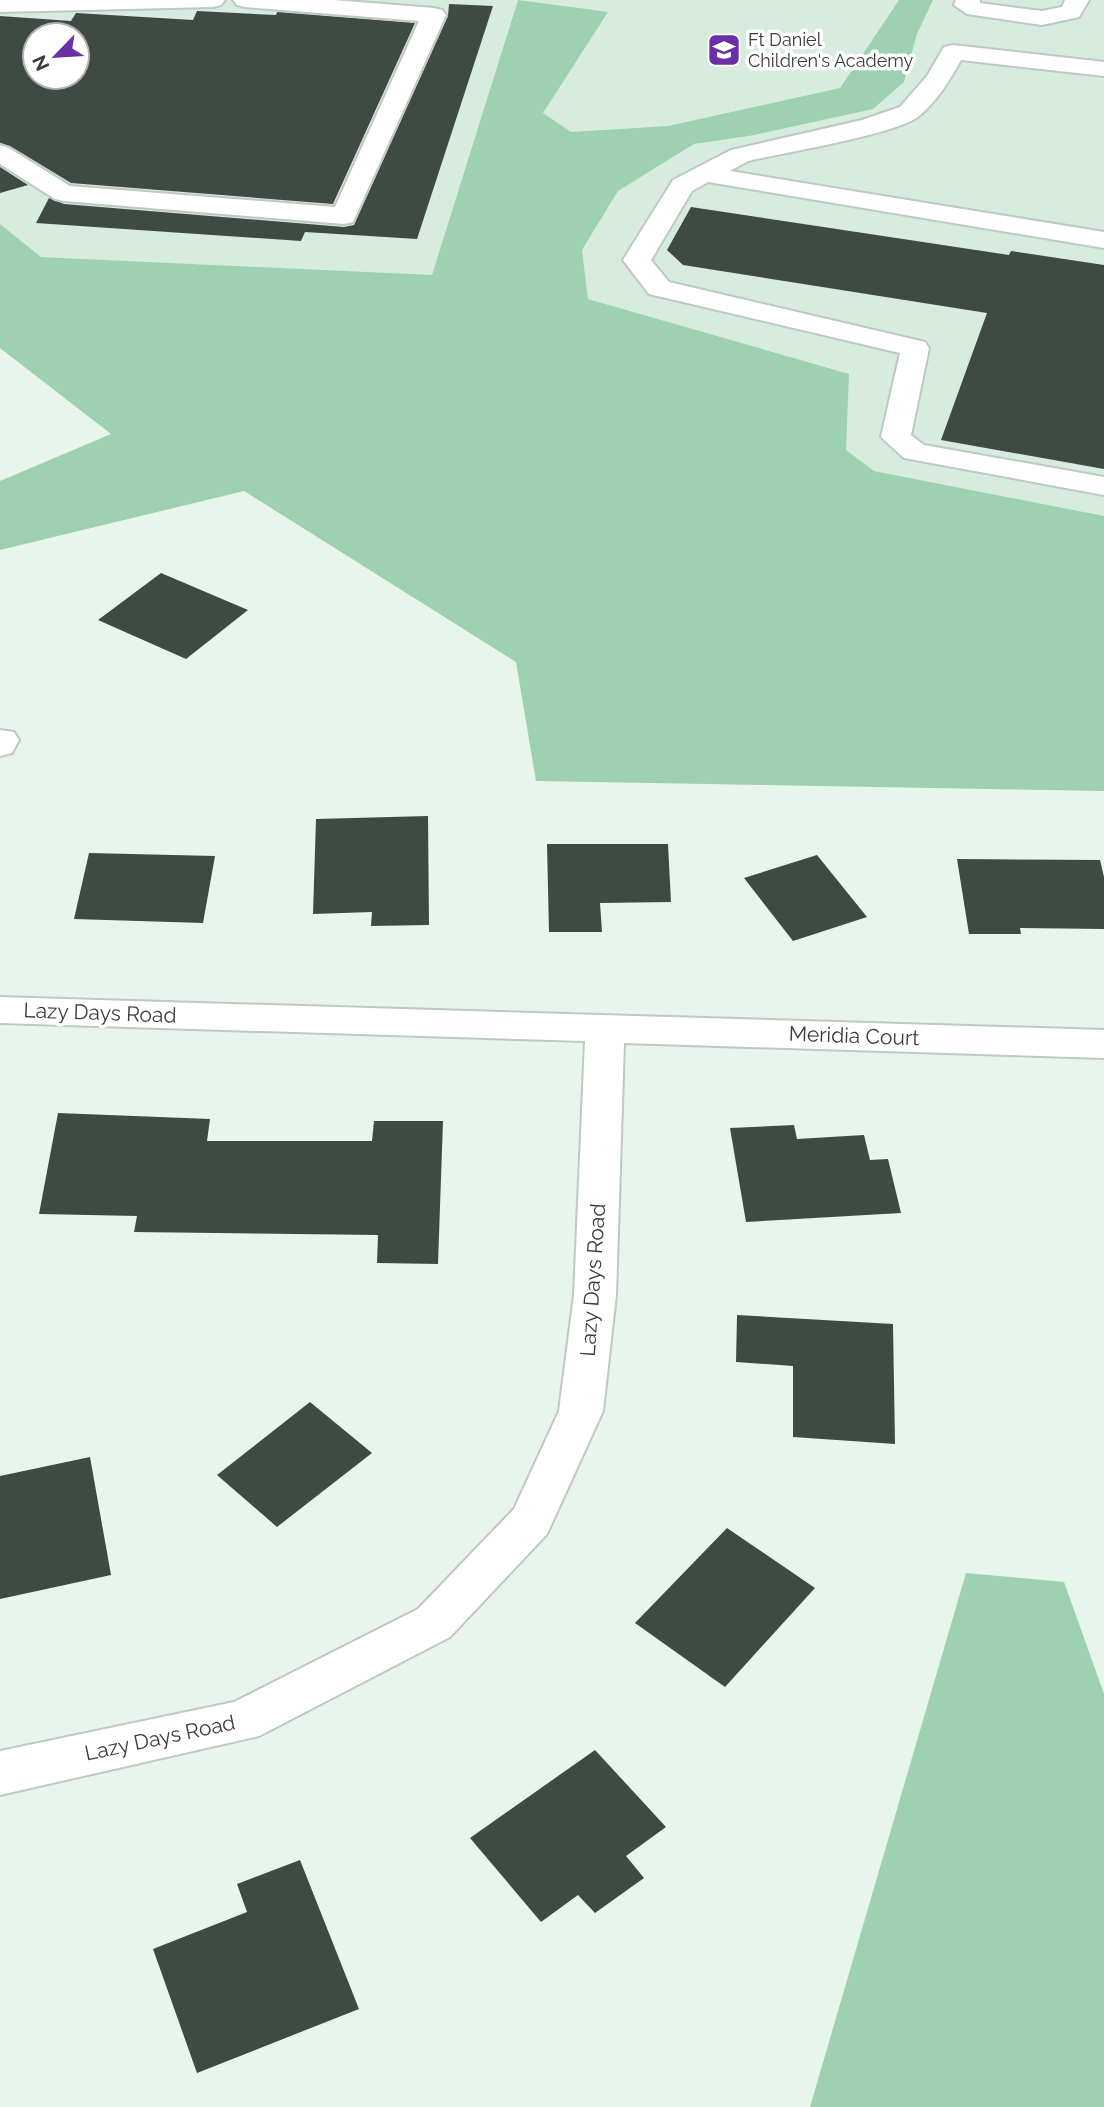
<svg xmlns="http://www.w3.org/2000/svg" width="1104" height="2107" font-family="Raleway,sans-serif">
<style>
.built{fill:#d7ebde;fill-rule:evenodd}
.green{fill:#9ed1b0}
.building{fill:#3f4a43;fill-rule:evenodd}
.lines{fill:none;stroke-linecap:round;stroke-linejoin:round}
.minor-casing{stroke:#bdc9c1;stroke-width:4}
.minor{fill:#fff;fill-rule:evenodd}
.labels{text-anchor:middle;stroke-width:7;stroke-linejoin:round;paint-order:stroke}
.far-poi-label{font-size:18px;fill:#393e3b;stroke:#fff;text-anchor:start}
.street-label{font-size:21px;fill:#393e3b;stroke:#fff}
</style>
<rect width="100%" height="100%" fill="#e8f5ec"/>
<path class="built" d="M0 0H899L840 88 668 126 571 132 542 113 518 0 432 275 41 257 0 224ZM35 35H77V77H35Z
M933 0H1104V516L874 471 846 450 848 374 588 299 582 250 618 191 694 144 749 136 904 82 917 34Z"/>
<path class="green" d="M518 0 608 12 543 113 571 132 668 126 840 88 899 0H933L917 34 904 82 873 109 749 136 694 144 618 191 582 250 588 299 849 374 846 450 874 471 1104 516V791L536 781 516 662 244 491 0 550V481L111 434 0 348V224L41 257 432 275Z
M966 1573 1064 1582 1104 1694V2107H810Z"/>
<path class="building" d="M449 4 493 6 417 239 305 232 301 241 36 223 49 198 64 204 344 227 354 225 448 16Z
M197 11 276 15 277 12 415 23 333 204 71 183 10 146 0 143V16L71 21 76 13 193 20ZM35 35H77V77H35Z
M0 167 28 185 0 193Z
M691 207 1009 255 1011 251 1104 265V469L941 440 987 313 683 265 667 250Z
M161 573 248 610 186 659 98 620Z
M428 816 429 925 371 926 372 912 313 914 316 819Z
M547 844H668L671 902 600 903 602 932H549Z
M89 853 215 856 203 923 74 919Z
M817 855 867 917 793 941 744 878Z
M957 859 1100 860 1104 877V929L1020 928 1021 934H969Z
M58 1113 210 1119 207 1141H372L374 1121H443L438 1264 377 1263 378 1235 134 1232 137 1216 39 1214Z
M794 1125 797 1139 864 1135 870 1160 888 1159 901 1213 746 1222 730 1128Z
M737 1315 893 1324 895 1444 793 1437V1366L736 1362Z
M310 1402 372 1453 277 1527 217 1475Z
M90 1457 111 1575 0 1599V1476Z
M727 1528 815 1588 725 1687 635 1623Z
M595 1750 666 1827 626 1856 644 1878 595 1913 578 1895 541 1922 470 1838Z
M300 1860 359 2009 197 2073 153 1949 247 1912 237 1884Z"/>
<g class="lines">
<defs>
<path id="minor" d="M0 0H225L221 5 213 7 0 12Z
M233 0H334L434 8 442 10 446 15 353 222 344 224 64 201 55 199 0 164V145L9 148 70 186 335 207 419 21 245 7 237 5Z
M956 0H980V3L1042 11 1062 7 1065 0H1089L1079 17 1042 25 967 14 954 5Z
M953 45 1104 62V76L961 60C950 80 937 101 919 116 898 134 782 153 748 161L730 171 1104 232V248L708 182 692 191 651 260 669 282 925 342 929 348 911 435 924 445 1104 477V495L904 458 881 437 900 353 649 294 623 260 673 180 731 150 862 120 900 107 927 76 944 47Z
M0 730 14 732 19 740 12 753 0 756Z
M0 997 1104 1030V1058L624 1043 616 1295 603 1411 547 1534 450 1637 259 1736 0 1795V1751L234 1702 418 1609 514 1509 559 1411 574 1295 585 1041 0 1023Z"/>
</defs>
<use href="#minor" class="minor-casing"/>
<use href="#minor" class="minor"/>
</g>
<defs>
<symbol id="school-square" viewBox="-11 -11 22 22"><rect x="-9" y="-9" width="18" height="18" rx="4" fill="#6c30a6" stroke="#fff"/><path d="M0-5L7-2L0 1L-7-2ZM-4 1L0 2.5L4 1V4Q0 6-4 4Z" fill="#fff"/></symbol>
</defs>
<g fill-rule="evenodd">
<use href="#school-square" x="705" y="31" width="38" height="38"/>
</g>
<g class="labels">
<g class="far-poi-label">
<text x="748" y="46">Ft Daniel<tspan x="748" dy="21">Children's Academy</tspan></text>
</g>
<g class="street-label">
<text transform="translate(100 1013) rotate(2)" y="7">Lazy Days Road</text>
<text transform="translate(854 1036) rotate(2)" y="7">Meridia Court</text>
<text transform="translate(593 1280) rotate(-86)" y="7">Lazy Days Road</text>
<text transform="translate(160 1738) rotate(-12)" y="7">Lazy Days Road</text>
</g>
</g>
<g transform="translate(56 56) rotate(245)"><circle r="33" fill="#ffffff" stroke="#b0b2b1" stroke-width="2"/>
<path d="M0-5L12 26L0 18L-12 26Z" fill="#6c30a6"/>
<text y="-10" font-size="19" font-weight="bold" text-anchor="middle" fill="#393e3b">N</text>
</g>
</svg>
